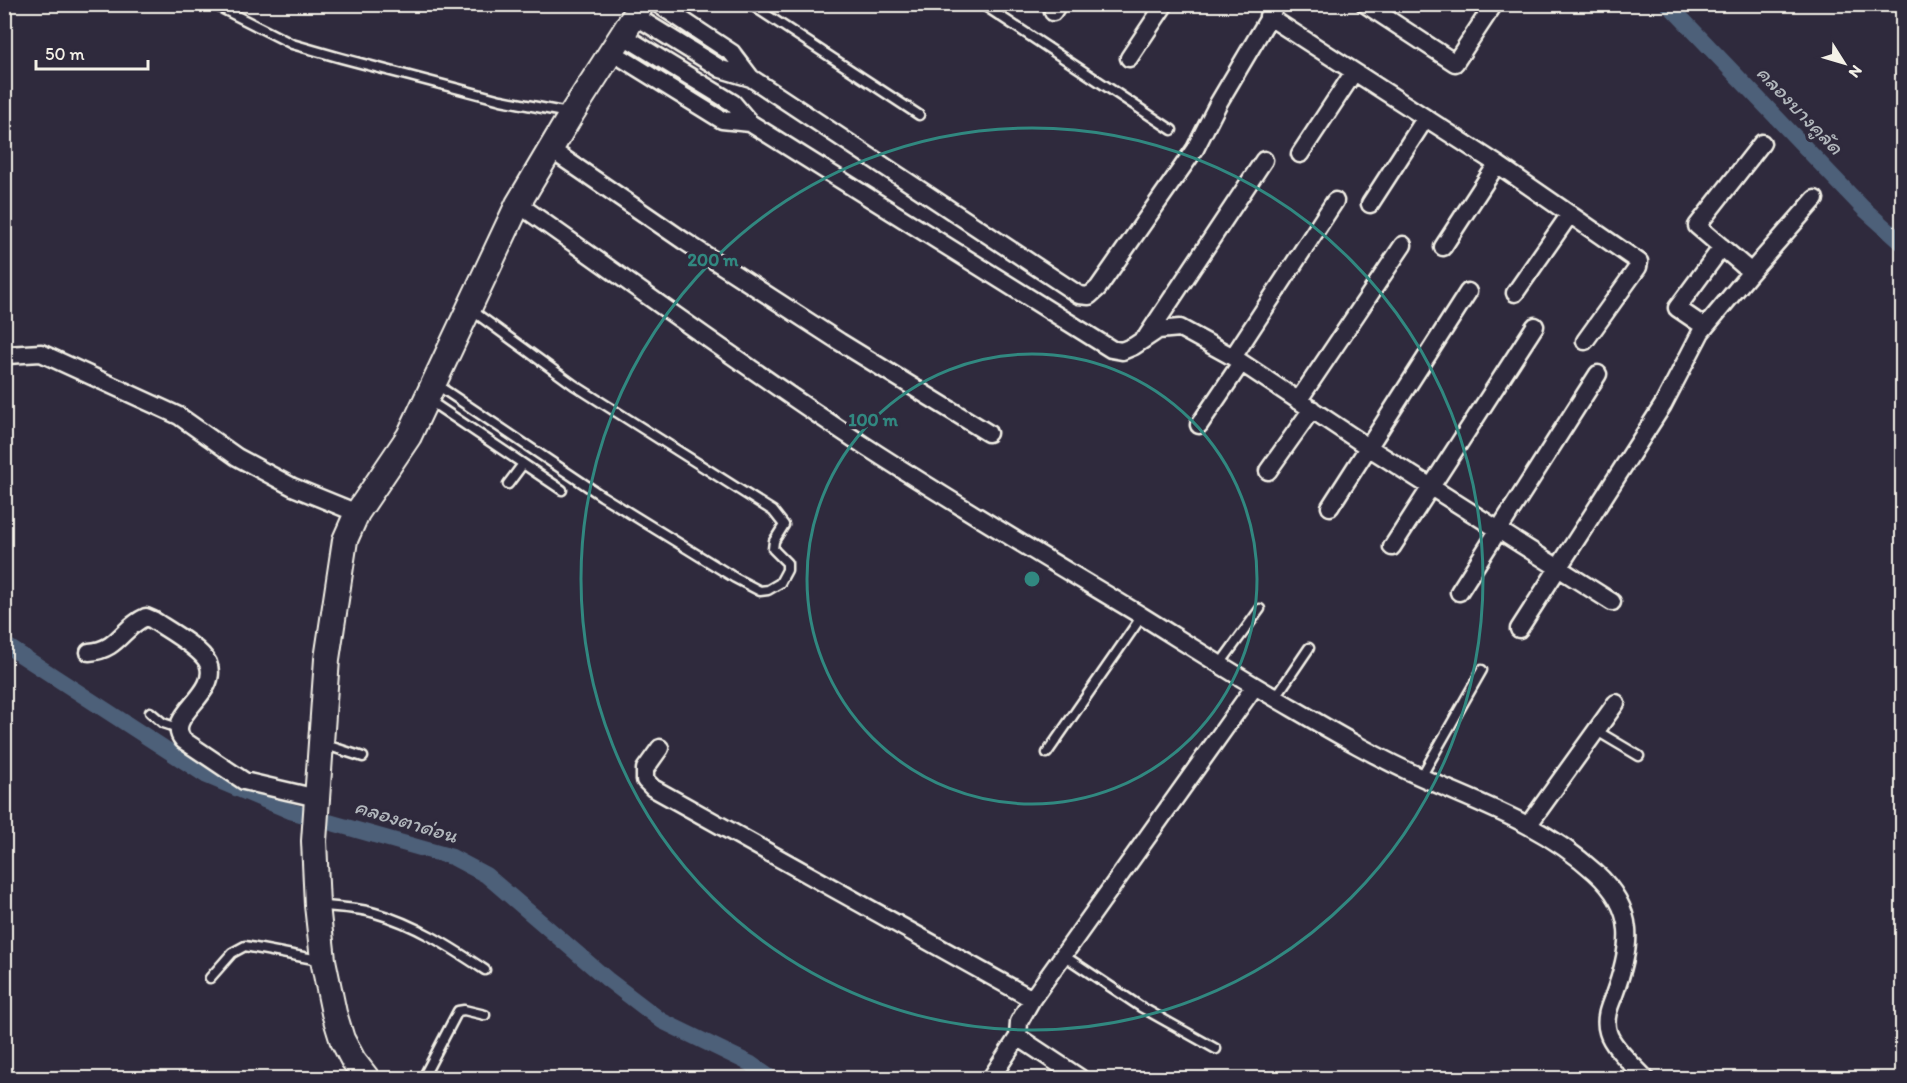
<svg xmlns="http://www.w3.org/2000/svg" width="1907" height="1083" font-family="Itim,'Playpen Sans Thai',sans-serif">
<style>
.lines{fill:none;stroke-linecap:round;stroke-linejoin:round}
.canal{stroke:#4e6079;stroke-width:16}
.lane-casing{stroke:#f4f1e8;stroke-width:13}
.street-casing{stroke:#f4f1e8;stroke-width:21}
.secondary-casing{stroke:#f4f1e8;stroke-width:28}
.lane{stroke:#2f2a3d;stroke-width:8}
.street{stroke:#2f2a3d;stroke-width:16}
.secondary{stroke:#2f2a3d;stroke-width:24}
.ring{fill:none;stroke:#318880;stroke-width:3}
.labels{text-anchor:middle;stroke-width:6;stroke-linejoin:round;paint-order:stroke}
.water-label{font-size:21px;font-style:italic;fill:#b2b7bc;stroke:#2f2a3d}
.centre{fill:#318880;stroke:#2f2a3d;stroke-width:3}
.ring-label{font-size:18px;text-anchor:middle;font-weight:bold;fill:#318880;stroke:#2f2a3d;stroke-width:6;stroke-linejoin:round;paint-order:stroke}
</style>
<rect width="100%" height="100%" fill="#2f2a3d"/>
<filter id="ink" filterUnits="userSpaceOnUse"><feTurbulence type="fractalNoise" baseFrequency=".0167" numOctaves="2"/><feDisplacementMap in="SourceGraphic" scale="12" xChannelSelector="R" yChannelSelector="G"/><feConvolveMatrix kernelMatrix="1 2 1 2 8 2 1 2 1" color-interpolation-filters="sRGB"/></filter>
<g filter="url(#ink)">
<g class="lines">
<path class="canal" d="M1668 4 1863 208 1902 243
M4 644 207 776 290 811 452 857 486 875 607 979 662 1021 751 1064 771 1078"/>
<defs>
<path id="lane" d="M213 4 292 44 341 58 501 100 568 113
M750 4 919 115
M982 4 1172 130
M437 385 602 496 735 578 760 591 768 590 780 583 787 570V563L773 549 774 541 784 525 773 511 574 385 470 309
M427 399 562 490
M508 484 523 464
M1220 664 1260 609
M1275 698 1309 648
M150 712 163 723 178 728
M1597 731 1639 756
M323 744 363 757
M1047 753 1142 616
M1421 777 1482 670
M321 906C339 907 358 908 375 913 415 924 452 948 485 970
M1063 955 1141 1007 1216 1049
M210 978 232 953 245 946 319 960
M423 1078 458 1011 464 1010 485 1015"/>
<path id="street" d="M1365 4 1455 63 1494 4
M1053 12 1058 4
M635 16 721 69 751 78 732 53 658 4
M1268 16 1497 164 1639 262 1638 267 1585 341
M612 52 722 120 750 123 733 103 622 35
M1129 58 1165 4
M751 78 1079 295 1089 296 1098 288 1195 149 1219 102 1277 4
M750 123 1111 349 1122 351 1134 346 1158 330 1180 328 1233 357 1368 447 1612 602
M550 149 684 241 840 342 988 433
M1300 154 1354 72
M518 204C634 285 747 369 865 446 956 505 1049 560 1142 616 1187 644 1232 673 1277 699 1325 727 1373 756 1423 778 1486 806 1543 825 1595 872 1637 910 1632 946 1614 995 1609 1007 1604 1019 1608 1032 1612 1047 1634 1066 1645 1078
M1370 204 1425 119
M1443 247 1497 164
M1751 272 1697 226 1762 143
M1515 293 1570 214
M1705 327 1677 308 1722 247
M1147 336 1264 160
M1233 357 1335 201
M4 358 7 355 41 353 179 416 237 457 293 487 357 513
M1298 401 1403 245
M1199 425 1241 363
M1268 471 1312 409
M1330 507 1468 292
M1392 547 1535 326
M1459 592 1598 374
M1519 629 1663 405 1701 332 1751 272 1815 199
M89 652C119 650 122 627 146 617L153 620C168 630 201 648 208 663 221 694 163 716 183 740L244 781 317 798
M660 748 645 769V780L653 788 1032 999
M1529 824 1616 703
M1018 1037 1080 1078
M991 1078 1018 1037 1019 1022 1032 999 1255 686"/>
<path id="secondary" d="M367 1078 353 1060 342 1039 334 1013 323 960 317 905 314 841 327 659 345 540 357 513 409 436 518 204 572 113 642 4"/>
</defs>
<use href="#lane" class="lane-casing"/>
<use href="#street" class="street-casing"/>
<use href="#secondary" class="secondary-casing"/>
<use href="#lane" class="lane"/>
<use href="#street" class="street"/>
<use href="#secondary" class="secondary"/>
</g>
</g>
<g class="ring">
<circle cx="1032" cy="579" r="225"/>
<circle cx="1032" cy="579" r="451"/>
</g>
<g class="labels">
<g class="water-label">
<text transform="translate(1800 110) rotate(46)" y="7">คลองบางคูลัด</text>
<text transform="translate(406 821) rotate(17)" y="7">คลองตาด่อน</text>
</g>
</g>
<circle cx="1032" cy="579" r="9" class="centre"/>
<g class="ring-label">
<text x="713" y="266">200 m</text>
<text x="873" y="426">100 m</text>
</g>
<rect width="1907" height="1083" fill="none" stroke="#2f2a3d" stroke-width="24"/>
<rect x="12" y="12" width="1883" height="1059" fill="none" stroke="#f4f1e8" stroke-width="2" filter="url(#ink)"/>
<g transform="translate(1844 63) rotate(127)" stroke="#2f2a3d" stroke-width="4.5" paint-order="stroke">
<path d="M0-4.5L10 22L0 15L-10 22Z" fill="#f4f1e8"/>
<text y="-9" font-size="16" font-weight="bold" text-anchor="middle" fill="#f4f1e8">N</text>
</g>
<path d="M36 60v9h112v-9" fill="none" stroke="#f4f1e8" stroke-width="3"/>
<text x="45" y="60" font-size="18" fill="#f4f1e8" stroke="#2f2a3d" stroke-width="4.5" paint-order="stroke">50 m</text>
</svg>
